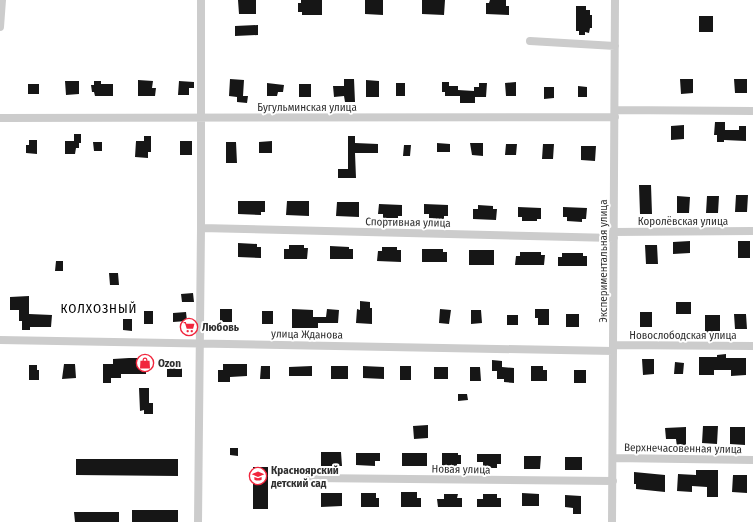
<svg xmlns="http://www.w3.org/2000/svg" width="753" height="522" font-family="'Fira Sans Condensed',sans-serif">
<style>
.building{fill:#161616}
.lines{fill:none;stroke-linecap:round;stroke-linejoin:round}
.minor{stroke:#ccc;stroke-width:8}
.labels{text-anchor:middle;stroke-width:4;stroke-linejoin:round;paint-order:stroke}
.street-label{font-size:11px;fill:#2f2f2f;stroke:#fff}
.poi-label{font-size:11px;font-weight:bold;fill:#2f2f2f;stroke:#fff;text-anchor:start}
.quarter-label{font-size:13px;letter-spacing:1px;fill:#000;stroke:#fff}
</style>
<rect width="100%" height="100%" fill="#fff"/>
<path class="building" d="M238 0H256V14H239Z
M301 0H322V15H302V12H298V3H301Z
M365 0H383V15L365 14Z
M422 0H445L444 15 422 14Z
M490 0H506V6H509V15L486 14V3H489Z
M576 6H586V10H590V15H592V28H590L589 33 585 32V35H579V31H576Z
M699 16H713V32H699Z
M258 25V35L235 36V26Z
M230 79 244 80 243 96H248L247 103 237 102V97L229 96Z
M344 79H354L355 102H345L344 96 334 97 333 86H344Z
M680 79H693V93L681 94Z
M734 79H747V93H735Z
M138 80 153 81 152 88H156L155 96H138Z
M366 80 379 81V97H366Z
M65 81H79V94L66 95Z
M94 81H101V84H113V96H95L94 92H92L91 85H94Z
M179 81 194 82V88H189V95H178Z
M442 82H449V86H458V90L474 91V87H479V83H487L486 97H475V103H460V96H445V92H442Z
M516 82V96H506L505 83Z
M267 83 284 85 283 92H278L277 96H267Z
M396 83H405V96H396Z
M28 84H39V94H28Z
M299 84H311V97H299Z
M578 86 587 87V97H578Z
M544 87H554V98L544 99Z
M715 122H725V130H739V126H746V141L724 140V142H717V135H714Z
M684 125V139L671 140V126Z
M74 134H81V143H79V148H76L75 154H65V141H74Z
M144 136H151V152H148V158L135 157 136 141H144Z
M348 136H355V143L378 144V153H355L356 178H338V169H348Z
M29 140H37V154L26 153V145H29Z
M180 141H192V155H180Z
M272 141V153H259V142Z
M93 142H102V151H94Z
M226 142H236L237 163H226Z
M437 143 450 144V152H437Z
M470 143H483V156L472 155Z
M506 144H517L516 155H505Z
M543 144H554L553 159H542Z
M404 145H411L410 156H403Z
M581 146H596L595 161 581 160Z
M639 185H651L652 214H640Z
M736 195H748L747 212H735Z
M677 196 690 197 689 213H677Z
M707 196H719L718 213H706Z
M238 201H265V212H261V215L238 214Z
M287 201H309V216L286 215Z
M337 202H359V217L336 216Z
M379 204 402 205V216H398V218H383V214H378Z
M424 204 448 205V216H444V219L429 218V214H424Z
M478 205 493 206V209H497L496 220 473 219V209H478Z
M518 207 541 208V219H537V221H522V217H518Z
M563 207 587 208 586 219H582V222L567 221V217H563Z
M690 241V253L673 254V242Z
M738 241H750V258H738Z
M238 243 257 244V247H261V258L238 257Z
M289 245H304V248H308L307 259H284V249H289Z
M645 245H657L658 264H646Z
M330 246 349 247V249H353V259H330Z
M382 247H397V250H401V262L377 261 378 251H382Z
M422 249H443V252H447V262H422Z
M469 250H494V265H469Z
M520 252H541V255H545L544 265H515L516 256H520Z
M562 253H583V256H587V266H558V257H562Z
M56 261H63V271H55Z
M109 273H118L119 285H110Z
M193 293 194 302H182L181 294Z
M29 296V314L52 315 51 327H30V330H22V321H19V310H10V297Z
M360 301 370 302V308H372V324L356 323 357 309 360 310Z
M676 302H691V314H676Z
M220 309H232V322H220Z
M292 309 313 310V317H326L327 309 339 310 338 323H318V328H292Z
M440 309 451 310 449 324 439 323Z
M535 309H549V325H538V318H535Z
M471 310H481L482 323 471 324Z
M144 311H153V324H144Z
M262 311H273V324H262Z
M186 312 187 321 173 322V313Z
M640 312H652V327H640Z
M566 314H579V327H566Z
M734 314H746L747 329H735Z
M507 315H518V325H507Z
M705 315H720V333H705Z
M123 319H132V331L123 330Z
M184 324H194V331H184Z
M726 354V358H746V375L731 376V370H714V375H699V357H717V355Z
M129 358H152V368H146V374H121V378H111V383H103V364H113V359Z
M642 359H654V374L643 375Z
M492 360 502 361V367L514 368V383L504 382V379H497V371H492Z
M675 362 684 363 683 374H674Z
M64 364H75L76 378 62 379Z
M223 364H247V376L230 377V382H218V370H223Z
M29 365H37V370H39V380H29Z
M167 365H182V377H167Z
M261 366H270V379H260Z
M312 366V376H289V367Z
M331 366H348V379H331Z
M363 366 384 367V379L363 378Z
M400 366H411V380H400Z
M531 366H543V370H547V381H531Z
M434 367H448V379H434Z
M470 367H480L481 381H470Z
M574 370H586V383H574Z
M139 388H149V403H153V414H144V410L140 411Z
M458 394H467L468 400 458 401Z
M428 425V438L414 439 413 426Z
M703 426H718L717 444 702 443Z
M686 427V447H677L676 439H666L665 428Z
M730 427H745V445L730 444Z
M230 448H238V456L230 455Z
M321 452H341L342 466H321Z
M356 453H380V461H375V466L356 465Z
M402 453H427V466H402Z
M442 453H458V455H461V464H457V467H442Z
M477 454H501V464H497V468H483V462H477Z
M524 456H541L540 469H524Z
M565 457H582V470H565Z
M76 459H178V476L76 475Z
M253 467H268V509H253Z
M696 470H718V497H707V487L692 486V492L677 491 678 474 696 475Z
M634 472 665 475V492L636 489V484H634Z
M733 475H747V493L732 492Z
M401 492H417V498H421V507H401Z
M321 493H342V506L321 507Z
M361 493H376V498H379V507H361Z
M522 493 539 494V506H522Z
M444 494H458L457 498H462V507H438L437 499H444Z
M483 494H497V498H501V507H477V499H483Z
M565 495 581 496V514H573V508L565 507Z
M132 510H178V522H132Z
M74 512H119V522H75Z"/>
<g class="lines">
<path class="minor" d="M0 27 2 0
M530 41 615 46
M615 110 753 111
M0 118 615 117
M201 228 614 238
M613 232 753 231
M0 340 613 351
M613 345 753 346
M613 458 753 460
M310 478 613 481
M198 522 201 228V0
M612 522 615 0"/>
</g>
<defs>
<symbol id="supermarket-ring" viewBox="-11 -11 22 22"><circle r="9.5" fill="#fff" stroke="#f1253c" stroke-width="1.5"/><path d="M-6-5.5h2.5l.6 2H6L4.5 2H-2.5L-4.4-4H-6ZM-1.5 3.2a1.3 1.3 0 1 0 .1 0ZM3 3.2a1.3 1.3 0 1 0 .1 0Z" fill="#f1253c"/></symbol>
<symbol id="shop-ring" viewBox="-11 -11 22 22"><circle r="9.5" fill="#fff" stroke="#f1253c" stroke-width="1.5"/><path d="M-5-2.5h2.3a2.7 3.5 0 0 1 5.4 0H5L5.5 6h-11ZM-1.5-2.5h3a1.5 2.3 0 0 0-3 0Z" fill="#f1253c"/></symbol>
<symbol id="school-ring" viewBox="-11 -11 22 22"><circle r="9.5" fill="#fff" stroke="#f1253c" stroke-width="1.5"/><path d="M0-5L7-2L0 1L-7-2ZM-4 1L0 2.5L4 1V4Q0 6-4 4Z" fill="#f1253c"/></symbol>
</defs>
<g fill-rule="evenodd">
<use href="#supermarket-ring" x="179" y="317" width="20" height="20"/>
<use href="#shop-ring" x="135" y="353" width="20" height="20"/>
<use href="#school-ring" x="248" y="466" width="20" height="20"/>
</g>
<g class="labels">
<g class="street-label">
<text x="307" y="111">Бугульминская улица</text>
<text x="683" y="225">Королёвская улица</text>
<text transform="translate(408 222) rotate(1)" y="4">Спортивная улица</text>
<text transform="translate(603 261) rotate(-90)" y="4">Экспериментальная улица</text>
<text transform="translate(307 334) rotate(1)" y="4">улица Жданова</text>
<text x="683" y="339">Новослободская улица</text>
<text transform="translate(683 448) rotate(1)" y="4">Верхнечасовенная улица</text>
<text transform="translate(461 469) rotate(1)" y="4">Новая улица</text>
</g>
<g class="poi-label">
<text x="202" y="331">Любовь</text>
<text x="158" y="367">Ozon</text>
<text x="271" y="474">Красноярский<tspan x="271" dy="13">детский сад</tspan></text>
</g>
<g class="quarter-label">
<text x="99" y="313">КОЛХОЗНЫЙ</text>
</g>
</g>
</svg>
